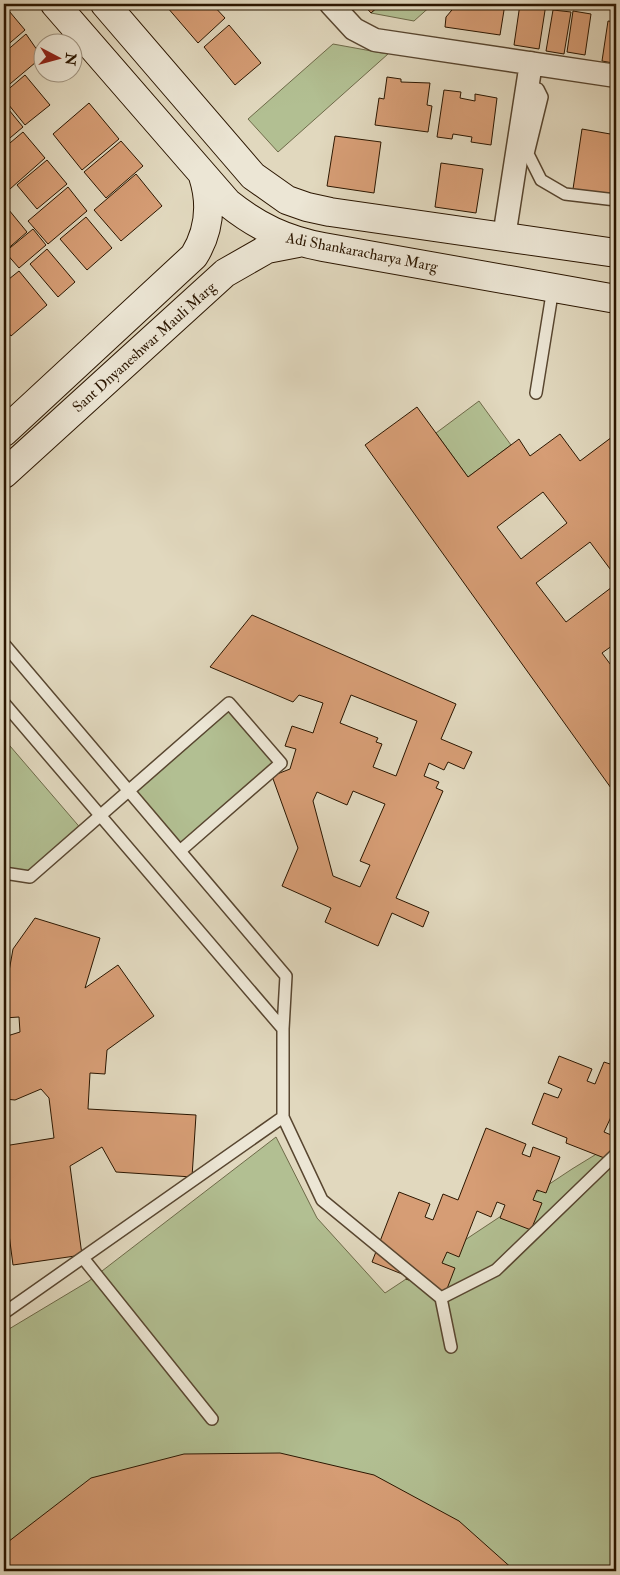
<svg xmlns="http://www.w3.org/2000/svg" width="620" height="1575" font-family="'IM FELL Double Pica',serif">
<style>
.green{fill:#b2bf92;stroke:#6e6a49}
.building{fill:#d69d75;stroke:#2b1600;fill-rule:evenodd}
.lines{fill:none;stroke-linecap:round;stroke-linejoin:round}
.lane-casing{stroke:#584630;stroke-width:14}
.street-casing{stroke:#584630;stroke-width:25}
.secondary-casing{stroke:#2b1600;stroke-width:30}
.lane{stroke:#ece6d5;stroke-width:11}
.street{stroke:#ece6d5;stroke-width:22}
.secondary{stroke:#ece6d5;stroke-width:28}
.labels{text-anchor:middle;stroke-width:4.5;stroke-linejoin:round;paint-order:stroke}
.street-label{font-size:15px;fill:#2b1600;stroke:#ece6d5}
</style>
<rect width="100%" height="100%" fill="#e1d8be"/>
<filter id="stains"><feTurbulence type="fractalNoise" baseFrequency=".004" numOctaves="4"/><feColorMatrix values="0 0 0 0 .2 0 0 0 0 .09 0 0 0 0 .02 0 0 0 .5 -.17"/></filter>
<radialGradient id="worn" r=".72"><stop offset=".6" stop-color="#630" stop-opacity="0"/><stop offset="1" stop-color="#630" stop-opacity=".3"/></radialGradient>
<path class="green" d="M381 4H433L414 21 371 13Z
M333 44 388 54 278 152 248 119Z
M479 401 511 445 468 477 436 433Z
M229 703 281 763 180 851 129 790Z
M4 739 83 831 30 877 4 873Z
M276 1137 317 1218 385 1293 572 1169 616 1142V1571H4V1332L89 1281Z"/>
<path class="building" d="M170 4H212L225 18 198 43 167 7Z
M363 4H381L371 13Z
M457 4H505L500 35 445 27 446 17Z
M520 4H546L539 49 514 45Z
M589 4H616V8Z
M4 5 25 30 4 48Z
M553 10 571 12 564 54 546 51Z
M573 11 591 14 585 55 567 52Z
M608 21 616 22 613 63 602 61Z
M229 25 261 63 235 85 204 47Z
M26 34 42 57 4 89V53Z
M25 75 50 105 25 125 4 99V93Z
M387 77 401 79V82L430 83 427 105 432 106 428 132 375 125 379 98 384 99Z
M444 90 461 92 460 98 475 101V94L497 98 491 145 471 142 472 137 453 134 452 139 437 137Z
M89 103 119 139 82 170 53 134Z
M4 104 23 127 4 143Z
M582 129 616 135V195L573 189Z
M23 132 45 158 10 189 4 181V148Z
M335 136 381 142 374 193 327 186Z
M121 141 143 166 106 198 84 172Z
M47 160 67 184 37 209 17 185Z
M441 163 483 169 476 213 435 207Z
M136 174 162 206 121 241 94 210Z
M68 187 87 211 48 244 28 221Z
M4 204 27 232 4 252Z
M86 217 112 248 87 270 60 239Z
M33 229 46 245 19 268 5 252Z
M47 249 75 282 58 297 30 264Z
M19 271 47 305 11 336 4 327V283Z
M417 407 468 477 519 439 530 456 560 434 580 461 616 434V577L590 542 536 583 566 622 616 584V643L602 653 616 672V795L365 445ZM543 492 567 523 521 559 497 527Z
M252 615 456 704 441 739 472 752 464 769 448 762 444 770 429 763 424 776 439 782 436 788 443 791 396 898 429 912 423 927 392 913 378 946 325 922 331 908 282 886 298 848 272 776 290 769 296 749 285 746 292 726 313 733 323 703 299 695 293 702 210 667ZM351 695 417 721 396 776 373 767 382 744 376 742 378 738 340 723ZM353 791 385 804 360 861 370 865 360 887 333 876 313 801 317 792 347 805Z
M35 918 100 938 85 988 118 965 154 1016 107 1050 105 1074 90 1073 88 1109 196 1115 192 1177 116 1172 102 1147 70 1166 82 1255 13 1265 4 1196V1146L54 1138 49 1098 41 1089 15 1100 4 1099V976L8 977 13 949ZM19 1017 20 1032 4 1037V1018Z
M559 1056 592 1069 587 1081 595 1084 604 1062 616 1066V1119L611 1117 604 1132 616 1137 607 1159 566 1143 567 1138 532 1124 544 1093 558 1098 562 1089 548 1083Z
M486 1128 526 1144 522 1154 530 1157 533 1147 560 1157 546 1193 537 1190 533 1200 542 1203 531 1230 500 1218 505 1205 497 1202 491 1217 477 1211 459 1257 447 1252 442 1263 455 1268 445 1294 406 1279 407 1276 372 1262 399 1192 430 1204 425 1217 433 1220 443 1194 458 1200Z
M280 1453 374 1475 459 1521 515 1571H12L4 1561V1545L91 1478 184 1454Z"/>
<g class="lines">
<defs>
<path id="lane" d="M528 87 538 89 542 97 528 154 541 180 565 194 616 200
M536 393 553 288
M4 644 286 976 283 1029V1117L322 1200 441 1298 451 1347
M4 703 283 1029
M4 873 30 877 229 703 281 763 180 851
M83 1258 212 1419
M441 1298 496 1270 616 1154
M4 1313 283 1117"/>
<path id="street" d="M331 4 354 29 375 40 616 76
M504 237 531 63"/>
<path id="secondary" d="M55 4 228 203C258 227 286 240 323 247L616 299
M105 4 253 176 287 200 307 207 330 212 616 253
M4 432 194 256C210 230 212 204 203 176
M4 474 225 273 267 249 298 243"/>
</defs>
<use href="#lane" class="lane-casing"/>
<use href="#street" class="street-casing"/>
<use href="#secondary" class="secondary-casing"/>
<use href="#lane" class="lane"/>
<use href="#street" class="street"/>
<use href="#secondary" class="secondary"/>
</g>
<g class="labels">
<g class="street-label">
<text transform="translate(362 252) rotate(11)" y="5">Adi Shankaracharya Marg</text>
<text transform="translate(144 347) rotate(-42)" y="5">Sant Dnyaneshwar Mauli Marg</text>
</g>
</g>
<rect width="620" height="1575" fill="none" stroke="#e1d8be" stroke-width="20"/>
<rect x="5" y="5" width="610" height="1565" fill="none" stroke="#2b1600" stroke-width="2.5"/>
<rect x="10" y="10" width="600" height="1555" fill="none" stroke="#2b1600"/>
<g transform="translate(58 58) rotate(96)"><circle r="24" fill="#ece6d5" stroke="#9f9380"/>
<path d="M0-4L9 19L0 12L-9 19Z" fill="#8f2418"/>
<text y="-8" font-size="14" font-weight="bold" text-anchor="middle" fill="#2b1600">N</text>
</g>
<rect width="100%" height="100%" filter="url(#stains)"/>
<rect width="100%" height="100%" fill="url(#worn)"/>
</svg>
